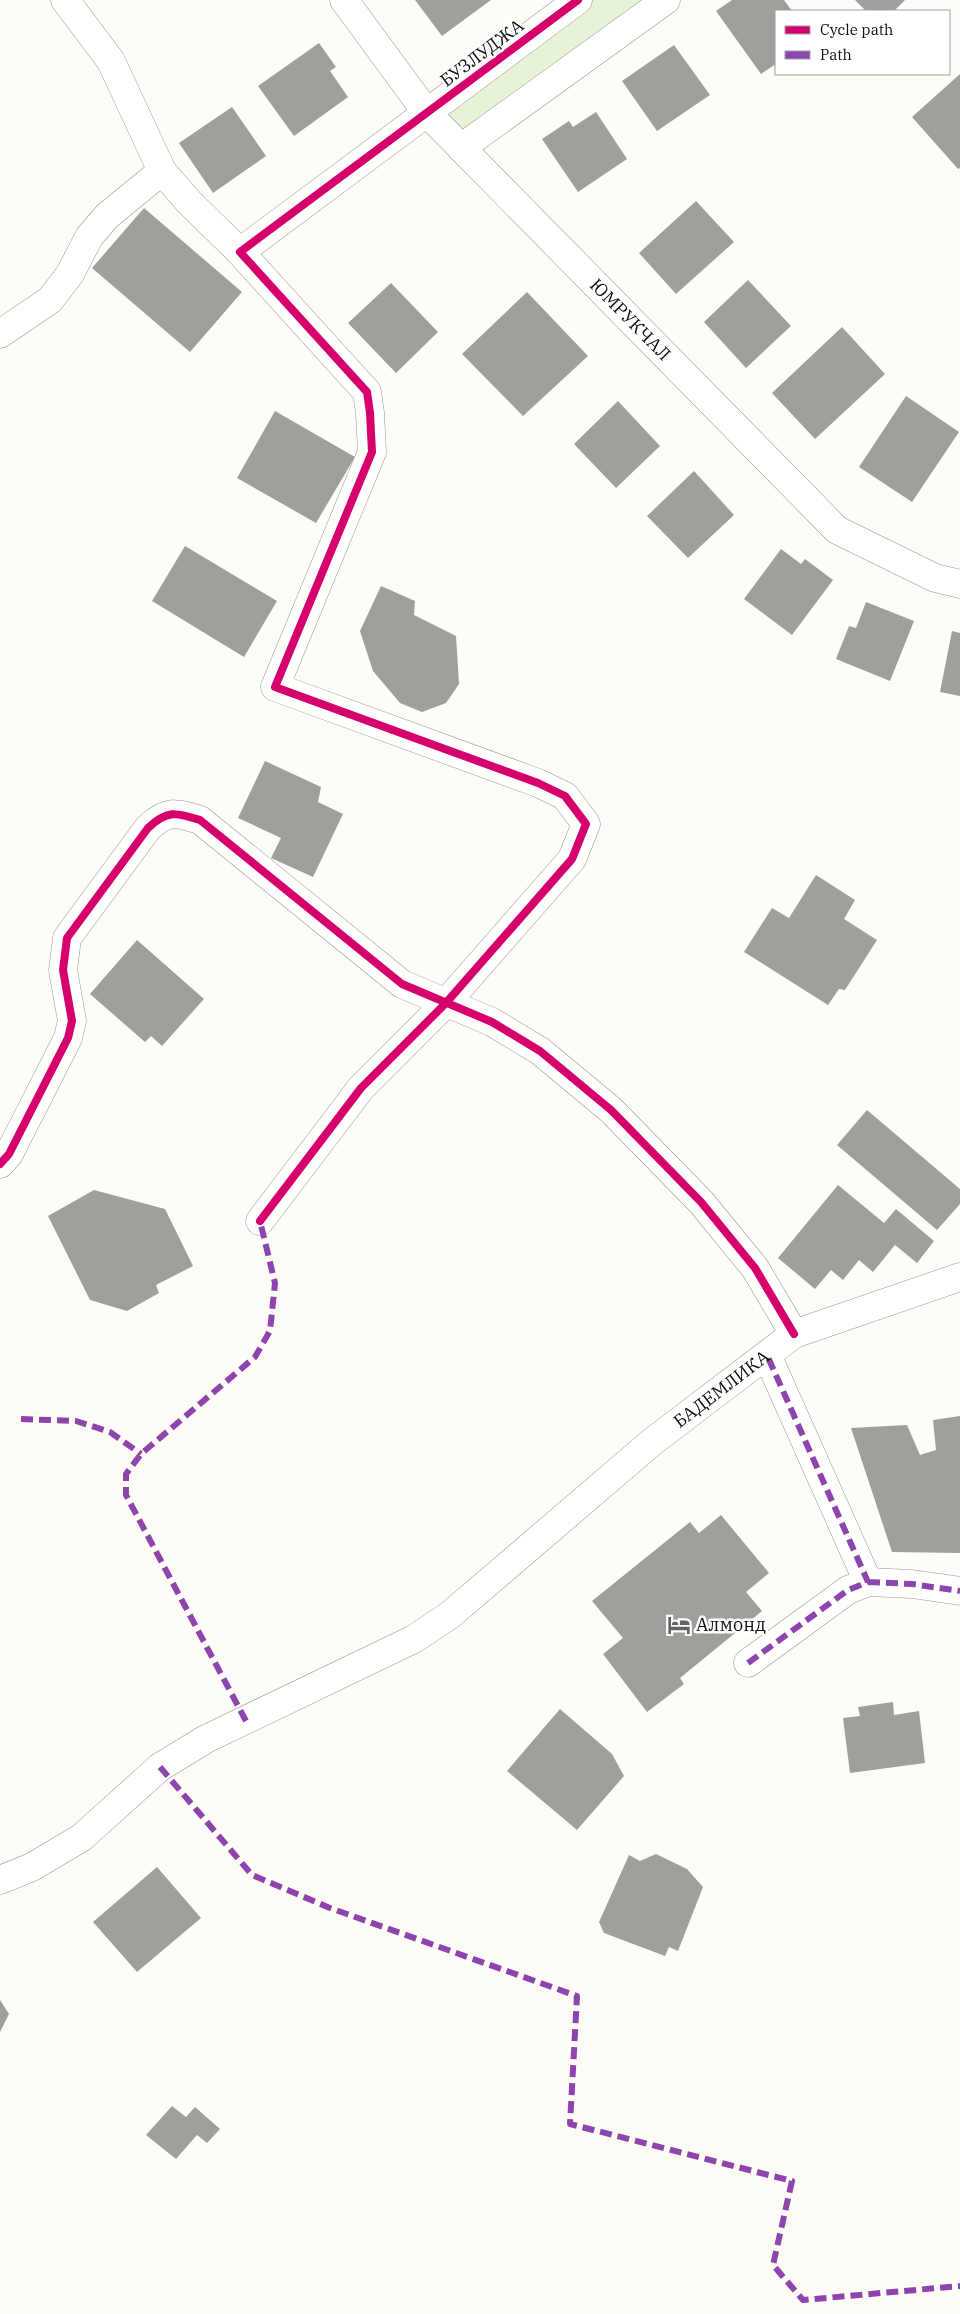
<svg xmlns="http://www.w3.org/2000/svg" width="960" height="2314" font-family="'IBM Plex Serif',serif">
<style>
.green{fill:#e7f3d7}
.building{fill:#a19f9c}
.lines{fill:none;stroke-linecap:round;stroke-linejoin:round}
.minor-casing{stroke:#979795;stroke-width:29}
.minor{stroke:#fffffe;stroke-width:28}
.quiet{stroke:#8e44ad;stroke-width:6;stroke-dasharray:12 6;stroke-linecap:butt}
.cycleway-casing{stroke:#fff;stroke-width:11}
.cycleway{stroke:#d6006c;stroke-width:8}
.labels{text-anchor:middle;stroke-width:5;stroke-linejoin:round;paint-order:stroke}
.street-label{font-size:18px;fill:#111;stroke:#fff}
.poi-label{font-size:18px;fill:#111;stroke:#fff;text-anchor:start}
</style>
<rect width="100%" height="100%" fill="#fdfcf7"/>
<path class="green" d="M578 0H666L461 148 427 113Z"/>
<path class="building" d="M415 0H491L442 36Z
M732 0H784L792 11H776V64L761 74 716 11Z
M855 0H905L894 11H866Z
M319 43 336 67 330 71 348 97 294 136 258 86Z
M674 45 710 95 657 131 622 81Z
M960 74V168L958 169 912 117Z
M232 107 266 156 213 193 179 143Z
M596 112 627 159 578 192 542 139 569 121 573 127Z
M696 201 734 242 676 294 639 253Z
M144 208 242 292 190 352 92 268Z
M748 280 791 326 746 368 704 322Z
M391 283 438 332 396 373 348 323Z
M527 292 588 356 523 416 462 354Z
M842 327 885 374 815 439 772 393Z
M906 396 959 432 912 502 859 467Z
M618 401 660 446 616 488 574 444Z
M275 411 355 457 316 523 237 478Z
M694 471 734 515 688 558 647 516Z
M185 546 277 601 244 657 152 601Z
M781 549 801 564 805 559 833 580 792 635 744 599Z
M381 586 415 601 414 615 456 636 459 684 446 703 422 712 400 703 373 671 360 631Z
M866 602 914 621 890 681 836 659 849 626 856 628Z
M952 631 960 633V696L940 692Z
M265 761 321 787 318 802 343 814 313 877 271 858 281 838 238 818Z
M816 875 855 900 844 919 877 940 845 990 839 989 828 1005 744 952 772 908 789 918Z
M137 940 204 999 162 1046 151 1036 145 1042 90 994Z
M867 1110 960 1189V1204L937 1230 837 1145Z
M838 1185 884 1223 896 1209 934 1241 917 1263 895 1245 873 1272 859 1260 843 1280 831 1270 815 1289 778 1258Z
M94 1190 165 1209 193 1266 156 1285 159 1293 127 1311 90 1300 48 1216Z
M960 1416V1553L892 1552 851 1428 907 1425 920 1455 936 1450 933 1420Z
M721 1515 769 1573 746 1592 762 1611 680 1678 684 1684 647 1712 603 1654 623 1638 592 1601 690 1522 699 1533Z
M893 1702 894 1715 919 1711 925 1763 850 1773 843 1718 860 1716 858 1707Z
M560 1709 612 1754 624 1776 577 1830 507 1771Z
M656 1854 687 1869 703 1887 678 1951 669 1947 665 1956 604 1933 599 1922 629 1855 640 1861Z
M157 1867 201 1918 137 1972 93 1922Z
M0 2000 9 2014 0 2032Z
M172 2106 186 2117 195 2107 220 2129 207 2143 197 2135 176 2159 146 2135Z"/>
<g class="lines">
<defs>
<g id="minor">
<path d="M65 0 111 61 162 171 189 202 240 252"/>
<path id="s1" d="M344 0 427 113 837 530 935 578 960 584"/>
<path d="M461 148 666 0"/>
<path d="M0 334 50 300 70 274 89 237 107 216 162 171"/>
<path d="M0 1164 9 1154 68 1038 72 1021 63 970 67 938 148 828C167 810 176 812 200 820L402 984 492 1022 540 1051 611 1110 701 1202 755 1268 794 1334"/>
<path d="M260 1221 361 1088 445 1004 572 859 586 824 565 796 538 783 275 687 372 452 370 413 367 392 240 252 578 0"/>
<path d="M868 1582 912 1584 960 1591"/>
<path d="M748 1663 848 1590 868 1582 767 1355"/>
<path id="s2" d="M0 1880 32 1867 81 1838 160 1767 206 1739 414 1639 450 1615 652 1442 794 1334 960 1277"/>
</g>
</defs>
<use href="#minor" class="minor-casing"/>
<use href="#minor" class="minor"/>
<path class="quiet" d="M21 1419 76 1421 110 1432 141 1454
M868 1582 912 1584 960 1591
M748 1663 848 1590 868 1582 767 1355
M246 1721 126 1495V1474L141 1454 255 1357 270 1331 275 1283 260 1221
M160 1767 252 1875 330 1908 577 1996 570 2124 792 2181 773 2265 803 2300 960 2286"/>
<defs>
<path id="cycleway" d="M0 1164 9 1154 68 1038 72 1021 63 970 67 938 148 828C167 810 176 812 200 820L402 984 492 1022 540 1051 611 1110 701 1202 755 1268 794 1334
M260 1221 361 1088 445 1004 572 859 586 824 565 796 538 783 275 687 372 452 370 413 367 392 240 252 578 0"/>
</defs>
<use href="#cycleway" class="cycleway-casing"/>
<use href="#cycleway" class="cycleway"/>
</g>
<defs>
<symbol id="hotel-bare" viewBox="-9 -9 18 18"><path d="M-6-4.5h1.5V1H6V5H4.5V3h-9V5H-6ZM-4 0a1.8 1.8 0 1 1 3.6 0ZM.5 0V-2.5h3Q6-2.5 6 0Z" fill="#646362" stroke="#fff" stroke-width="2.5" paint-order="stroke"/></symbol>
</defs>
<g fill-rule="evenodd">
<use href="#hotel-bare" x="663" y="1609" width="32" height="32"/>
</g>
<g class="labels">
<g class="street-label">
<text transform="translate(482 53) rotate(-37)" y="6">БУЗЛУДЖА</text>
<text dy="6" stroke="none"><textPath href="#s1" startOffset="430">ЮМРУКЧАЛ</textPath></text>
<text dy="6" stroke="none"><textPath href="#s2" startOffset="879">БАДЕМЛИКА</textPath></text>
</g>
<g class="poi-label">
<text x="696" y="1631">Алмонд</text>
</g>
</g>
<rect x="775" y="10" width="175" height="65" fill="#ffffff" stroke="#a0a0a0"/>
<rect x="785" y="26" width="25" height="8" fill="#d6006c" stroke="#a0a0a0"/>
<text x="820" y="35" font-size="15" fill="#111111">Cycle path</text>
<rect x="785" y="51" width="25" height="8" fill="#8e44ad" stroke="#a0a0a0"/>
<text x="820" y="60" font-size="15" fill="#111111">Path</text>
</svg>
